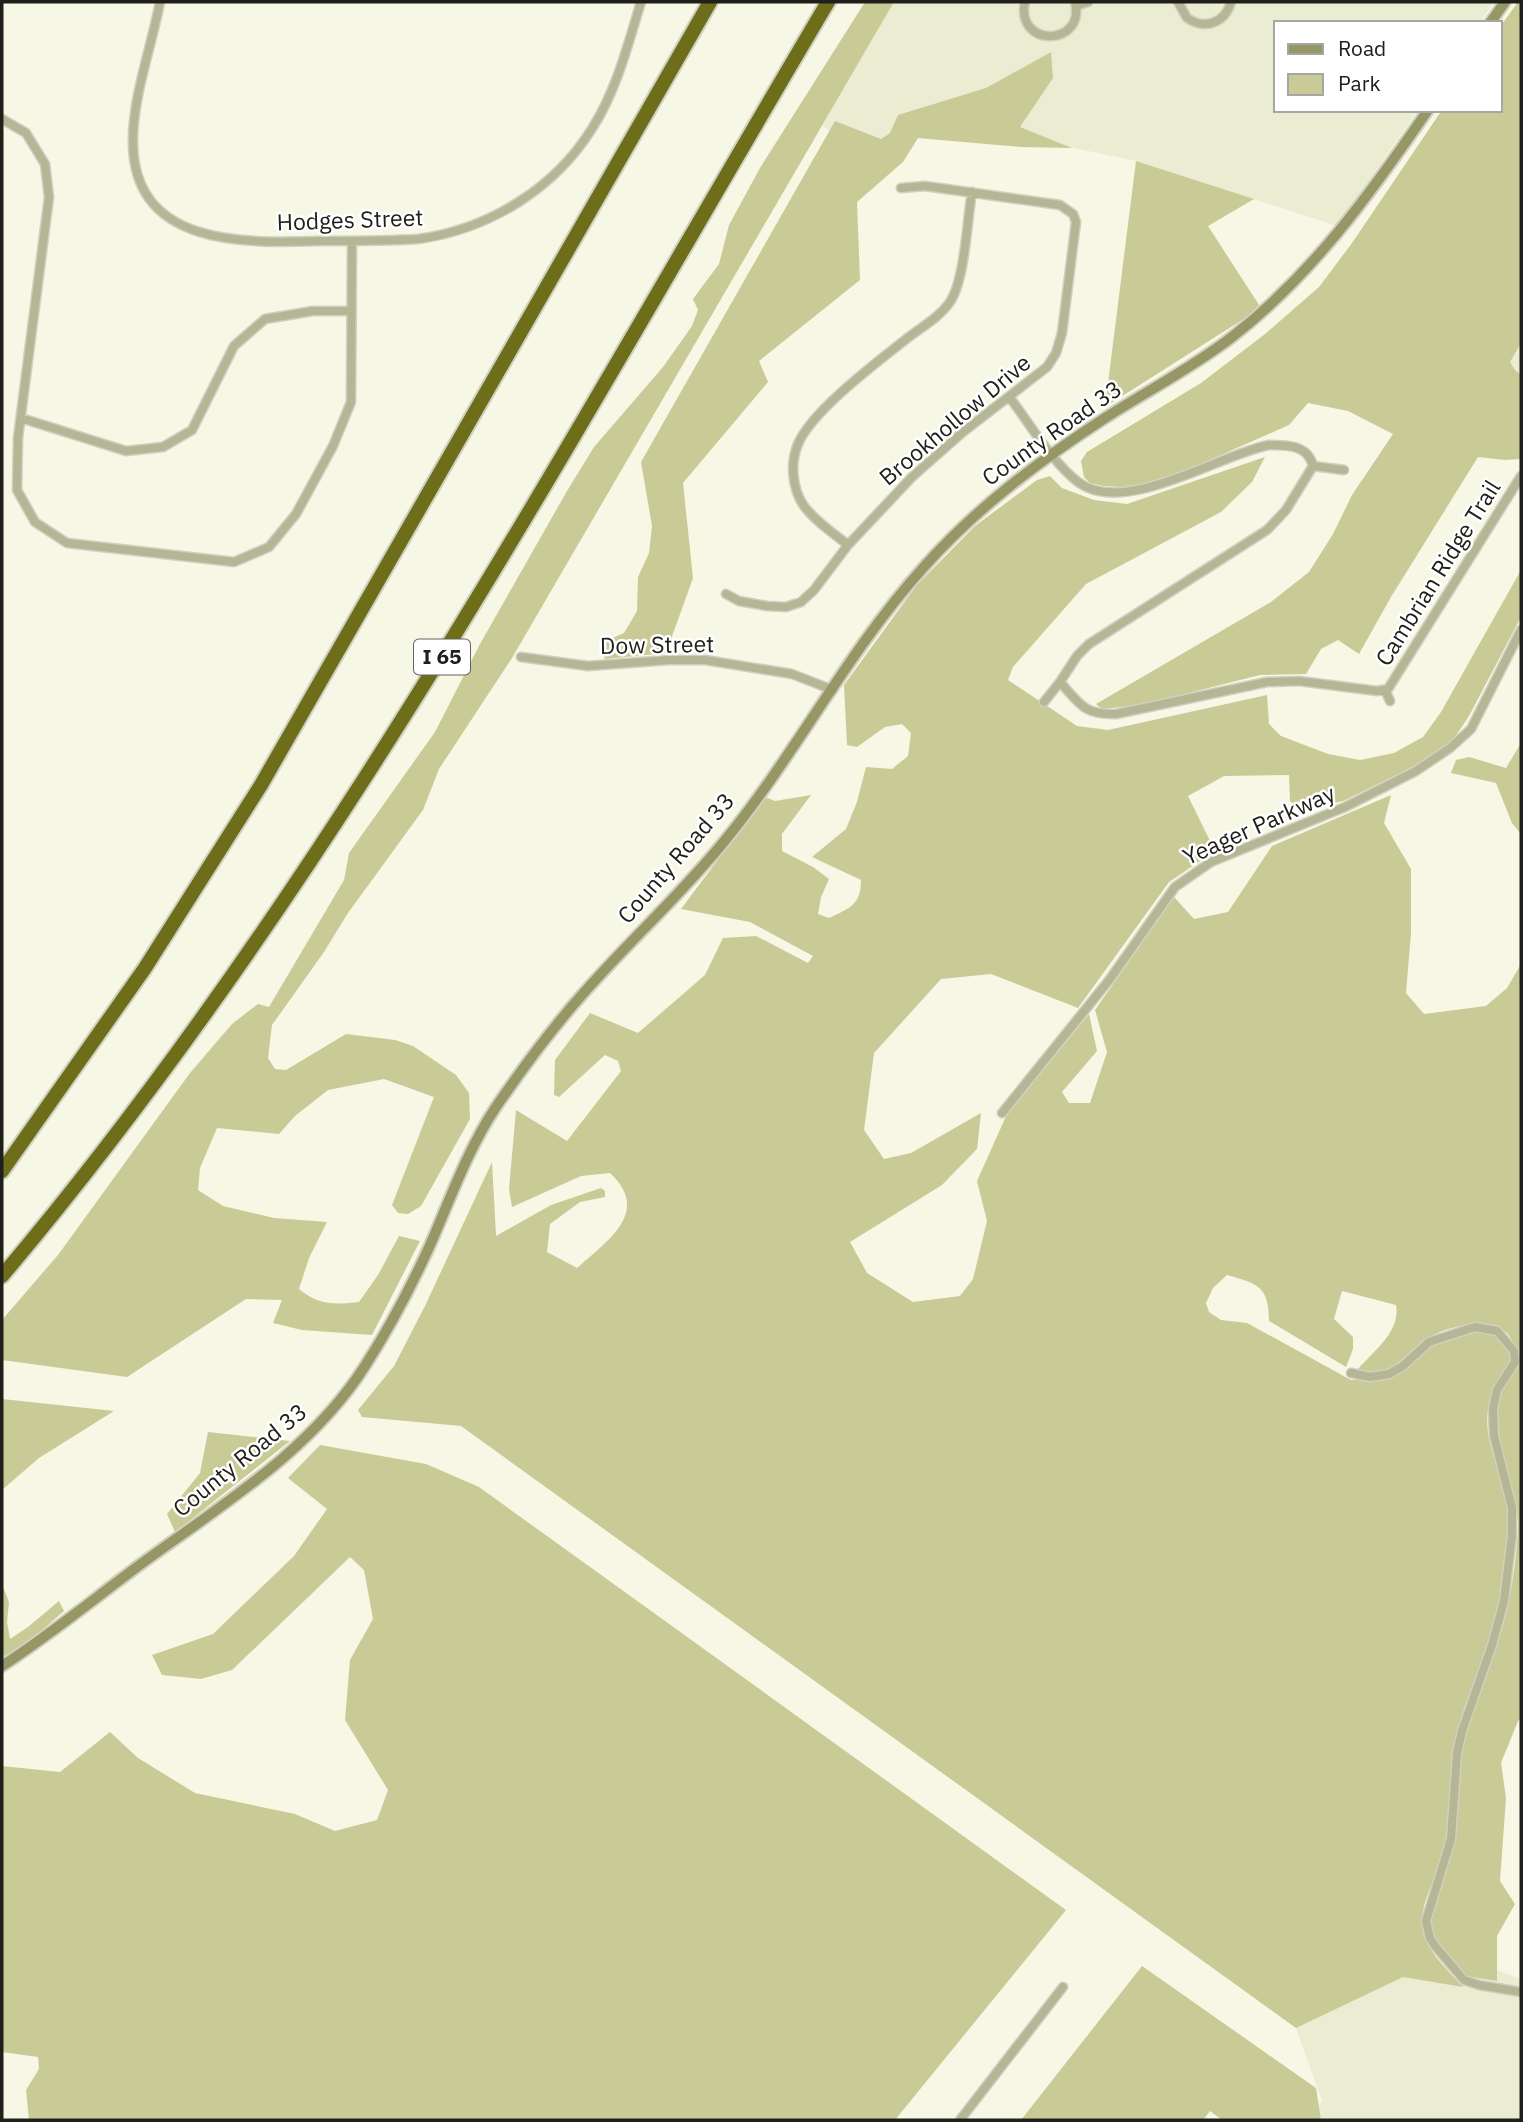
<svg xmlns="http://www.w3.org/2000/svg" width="1523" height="2122" font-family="'IBM Plex Sans',sans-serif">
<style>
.built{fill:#ebedd3}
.green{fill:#c9cb97}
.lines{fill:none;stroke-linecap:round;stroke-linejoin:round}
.street-casing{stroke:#cfd0c0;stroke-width:11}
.secondary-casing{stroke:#cfd0c0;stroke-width:14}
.highway-casing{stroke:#cfd0c0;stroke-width:18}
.street{stroke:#b5b695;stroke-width:8}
.secondary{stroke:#969765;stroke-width:10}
.highway{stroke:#6d6d1a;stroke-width:14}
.labels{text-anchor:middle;stroke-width:5;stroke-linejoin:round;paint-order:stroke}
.shield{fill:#fff;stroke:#63635f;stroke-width:2}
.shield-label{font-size:21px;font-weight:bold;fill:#20201a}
.street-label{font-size:23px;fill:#20201a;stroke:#fff}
</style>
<rect width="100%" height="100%" fill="#f6f7e4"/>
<path class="built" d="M894 2H1494L1480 23H1276V110H1418L1337 226 1136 161 978 128 906 127 883 159 822 126Z
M1521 337V392L1495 381Z
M1395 1932 1521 1979V2120H1309L1322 2101 1296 2028Z"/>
<path class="green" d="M865 2H894L512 658 439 769 423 810 348 913 324 952 272 1025 268 1058 275 1069 286 1070 346 1034 395 1040 413 1046 456 1075 469 1093 470 1119 421 1206 408 1214 398 1213 392 1205 434 1097 384 1079 328 1090 295 1116 279 1134 217 1128 200 1168 198 1190 223 1206 274 1218 327 1222 309 1258 299 1289C318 1305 335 1305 359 1302L378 1275 399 1236 420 1241 372 1335 302 1330 273 1323 282 1300 246 1299 127 1377 2 1360V1320L58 1255 190 1073 232 1024 258 1004 269 1007 344 880 349 853 435 732 480 644 567 491 594 447 663 367 692 326 698 310 693 299 719 264 729 225 760 168Z
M1518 2H1521V343L1510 362 1515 370 1521 375V459L1505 460 1478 457 1391 597 1359 654 1338 640 1321 649 1306 674 1260 675 1141 705 1102 709 1096 704 1271 602 1309 572 1333 534 1352 495 1393 434 1348 411 1308 403 1289 425 1162 481 1122 487 1103 486 1090 483 1084 477 1081 461 1087 452 1201 383 1265 334 1319 287 1352 243 1442 110H1500V27Z
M1051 52 1053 78 1020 127 1072 148 1022 147 918 138 903 162 857 202 860 280 759 361 768 382 683 483 693 578 666 653 605 659 601 651 608 640 624 633 637 611 638 577 649 553 652 526 641 462 835 121 881 139 890 133 898 115 986 88Z
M1136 161 1254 199 1208 226 1261 308 1105 407Z
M1265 457 1252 482 1221 512 1086 584 1013 667 1008 680 1077 726 1108 730 1267 695 1269 724 1281 736 1328 754 1360 760 1394 753 1423 737 1441 712 1521 570V617L1469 716 1453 740 1411 768 1343 801 1301 811 1290 801 1289 775 1224 776 1188 796 1215 851 1169 882 1078 1008 991 974 941 979 874 1053 864 1130 884 1159 911 1153 981 1113 977 1149 942 1185 850 1242 867 1273 913 1302 960 1296 973 1279 987 1221 977 1181 1007 1114 1089 1014 1097 1051 1062 1092 1069 1103H1090L1107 1052 1095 1010 1174 897 1194 919 1228 912 1272 846 1391 795 1384 823 1411 869V933L1406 993 1424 1014 1486 1006 1507 988 1521 964V1719L1518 1721 1501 1763 1506 1798 1500 1881 1515 1904 1497 1936V1981L1466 1976C1453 1962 1432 1945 1430 1925 1426 1901 1447 1873 1452 1850 1461 1812 1457 1772 1465 1734 1472 1698 1492 1664 1502 1629 1511 1597 1516 1563 1518 1530 1520 1489 1494 1451 1497 1410 1499 1383 1523 1367 1514 1344 1511 1339 1509 1334 1504 1331 1484 1317 1444 1327 1424 1340 1404 1355 1387 1385 1358 1369 1374 1351 1401 1331 1396 1305L1342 1291 1334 1319 1353 1337V1349L1346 1367 1269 1321C1269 1286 1258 1284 1227 1275L1213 1288 1206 1303 1209 1312 1221 1320 1247 1323 1351 1380 1390 1378 1407 1369 1425 1350 1436 1342 1479 1329 1496 1334 1503 1341 1513 1357C1506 1375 1491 1389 1488 1409 1483 1442 1503 1475 1508 1508 1511 1530 1505 1564 1502 1587 1496 1637 1471 1681 1458 1729 1448 1767 1456 1807 1447 1845 1441 1871 1423 1894 1422 1921 1421 1947 1447 1969 1463 1987L1403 1977 1296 2028 461 1426 362 1417 358 1410 394 1366 425 1306 492 1162 496 1236 551 1205 601 1188 605 1191V1197L580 1202 550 1224 547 1252 577 1268C607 1241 652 1212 610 1173L581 1176 512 1207 509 1189 516 1110 567 1141 621 1071 618 1061 605 1055 559 1097 554 1095 555 1060 590 1013 638 1033 705 975 723 938 756 936 808 963 813 956 750 922 681 909 765 797 775 801 811 795 782 834V851L813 867 829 879 821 897 818 914 829 918C850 908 861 905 861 880L812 857 846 829 857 802 866 767 892 769 908 756 911 733 902 724 885 727 857 747 847 745 844 685 916 586 975 526 1037 480 1050 476 1062 488 1094 500 1127 504Z
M1521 743V834L1512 823 1496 783 1451 773 1456 760 1469 757 1506 768Z
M2 1399 114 1411 39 1458 2 1490Z
M208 1432 290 1441 175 1532 167 1514 200 1473Z
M320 1445 426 1464 479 1487 1066 1910 895 2120H29L26 2090 39 2069 38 2057 2 2052V1766L60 1772 110 1732 138 1758 195 1793 295 1814 335 1831 377 1820 388 1790 345 1720 350 1660 373 1619 364 1570 350 1557 232 1670 201 1679 162 1675 152 1655 213 1634 294 1556 327 1509 288 1478Z
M2 1584 9 1602 7 1622 10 1639 28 1627 59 1601 64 1611 26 1644 2 1657Z
M1142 1966 1316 2088 1321 2120H1222L1210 2111 1203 2120H1021Z"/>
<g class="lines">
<defs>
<path id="street" d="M160 2C152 45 132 99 133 143 134 248 247 243 323 241 355 241 387 241 418 239 489 229 555 189 593 127 617 89 628 44 641 2
M1025 2C1015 48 1086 47 1075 2
M1178 2 1187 18C1205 30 1225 23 1231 2
M1076 6 1088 2
M2 119 26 133 45 164 49 197 18 438 17 490 35 522 67 543 234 562 269 547 296 514 333 446 351 402 352 241
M1010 398C1030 424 1052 462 1078 482 1124 517 1220 454 1269 445 1288 445 1308 445 1313 466
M21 418 126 451 163 447 192 430 234 346 265 319 313 311H351
M1344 470 1313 466 1286 510 1267 530 1089 644 1077 656 1060 682C1080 704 1084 715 1116 714L1267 682 1299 681 1377 691 1388 689 1521 476
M848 545C833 533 815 521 804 506 792 489 790 463 798 444 812 411 876 363 905 340 920 328 939 318 950 302 965 280 967 220 972 192
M726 594 739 601 767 606 786 607 801 602 814 590 848 545 912 477 963 432 1047 367 1056 353 1062 333 1076 222 1073 214 1060 205 925 186 901 188
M521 657 588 666 669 660H705L792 674 833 690
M1385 690 1390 701
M1044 702 1060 682
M1002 1113 1110 979 1175 887 1211 862 1345 807 1416 771 1450 748 1471 729 1521 630
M1351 1373 1370 1377 1389 1374 1403 1366 1429 1342 1475 1327 1497 1331 1514 1351 1515 1362 1497 1390 1493 1409 1494 1436 1512 1508V1536L1504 1601 1492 1645 1462 1731 1457 1753 1451 1839 1426 1921 1430 1938 1435 1946 1464 1980 1479 1985 1521 1992
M960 2120 1063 1987"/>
<path id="secondary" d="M1490 23 1505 2
M2 1666C50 1635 95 1598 141 1564 220 1506 311 1451 365 1366 390 1327 412 1285 431 1243 451 1197 468 1149 496 1107 522 1069 550 1031 581 996 628 942 682 894 727 838 797 752 848 651 923 568 975 509 1039 461 1105 418 1147 391 1192 368 1232 337 1312 275 1371 193 1428 110"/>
<path id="highway" d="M2 1171 145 968 261 785 710 2
M2 1276C330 888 570 437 828 2"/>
</defs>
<use href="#street" class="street-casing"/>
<use href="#secondary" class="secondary-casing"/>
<use href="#highway" class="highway-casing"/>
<use href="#street" class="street"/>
<use href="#secondary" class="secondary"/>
<use href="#highway" class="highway"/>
</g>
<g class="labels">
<rect class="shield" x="414" y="639.5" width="56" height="35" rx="5"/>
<g class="shield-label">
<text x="442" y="664">I 65</text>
</g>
<g class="street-label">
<text transform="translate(350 220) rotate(-2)" y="8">Hodges Street</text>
<text transform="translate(955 420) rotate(-40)" y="8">Brookhollow Drive</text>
<text transform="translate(1052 433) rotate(-35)" y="8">County Road 33</text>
<text transform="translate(1438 573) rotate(-58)" y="8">Cambrian Ridge Trail</text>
<text transform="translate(657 645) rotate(-1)" y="8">Dow Street</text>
<text transform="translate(1259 825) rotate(-24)" y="8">Yeager Parkway</text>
<text transform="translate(676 858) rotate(-49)" y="8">County Road 33</text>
<text transform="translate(240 1460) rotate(-39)" y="8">County Road 33</text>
</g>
</g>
<rect width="1523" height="2122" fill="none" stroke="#20201a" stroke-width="7"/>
<rect x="1274" y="21" width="228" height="91" fill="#ffffff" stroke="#a6a6a3" stroke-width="2"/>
<rect x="1288" y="44" width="35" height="10" fill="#969765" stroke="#a6a6a3" stroke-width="2"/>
<text x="1338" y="56" font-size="21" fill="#20201a">Road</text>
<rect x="1288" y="74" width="35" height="21" fill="#c9cb97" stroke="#a6a6a3" stroke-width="2"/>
<text x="1338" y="91" font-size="21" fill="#20201a">Park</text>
</svg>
